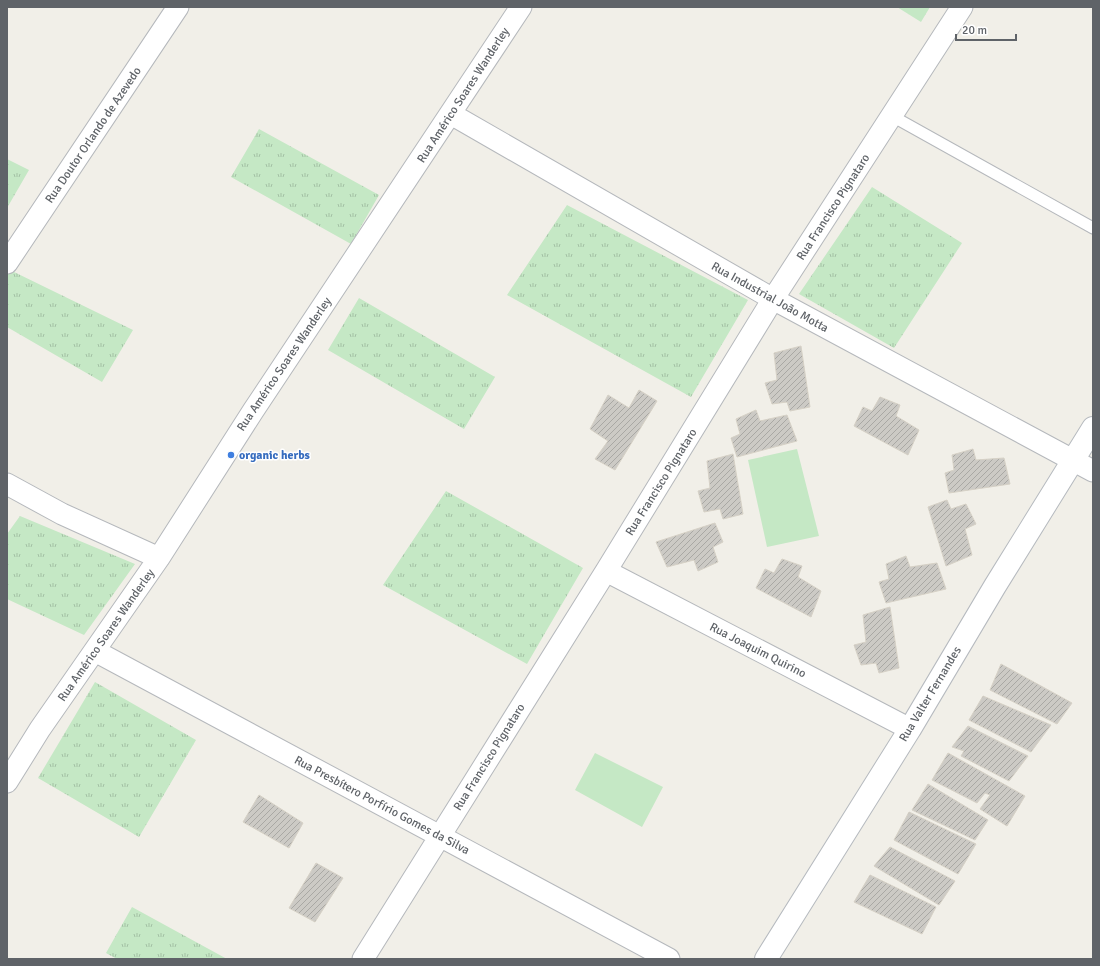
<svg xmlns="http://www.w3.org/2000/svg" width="1100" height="966" font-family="Signika,sans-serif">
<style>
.grass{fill:url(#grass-tufts)}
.pitch{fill:#c5e8c5}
.building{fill:url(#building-hatch);stroke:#d6d1c6}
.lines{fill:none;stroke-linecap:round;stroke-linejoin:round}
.lane-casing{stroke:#b5b8bc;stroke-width:13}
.street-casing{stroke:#b5b8bc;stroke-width:23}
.secondary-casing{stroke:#b6babf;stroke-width:24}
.lane{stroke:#fff;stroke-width:11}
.street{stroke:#fff;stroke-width:21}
.secondary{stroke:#fff;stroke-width:22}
.shop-dot{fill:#3f7fe0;stroke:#fff;stroke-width:1.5}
.labels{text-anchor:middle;stroke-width:3;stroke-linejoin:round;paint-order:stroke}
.street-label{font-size:12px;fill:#5f6368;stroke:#fff}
.shop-label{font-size:12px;font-weight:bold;fill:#366cbe;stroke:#fff;text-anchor:start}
</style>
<defs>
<pattern id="grass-tufts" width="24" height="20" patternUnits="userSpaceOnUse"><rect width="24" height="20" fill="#c5e8c5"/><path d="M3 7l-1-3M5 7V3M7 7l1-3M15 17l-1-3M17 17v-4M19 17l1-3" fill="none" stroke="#a3c0a4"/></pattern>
<pattern id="building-hatch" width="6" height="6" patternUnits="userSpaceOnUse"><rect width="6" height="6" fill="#cccac5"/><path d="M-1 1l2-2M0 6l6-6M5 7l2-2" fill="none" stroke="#a9a8a4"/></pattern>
</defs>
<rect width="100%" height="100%" fill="#f1efe8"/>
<path class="grass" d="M897 7H930L921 22Z
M259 129 379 195 351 244 231 177Z
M7 159 29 170 7 208Z
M872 187 962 243 894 348 799 294Z
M567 205 748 300 691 397 507 295Z
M10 270 133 330 102 382 7 327V274Z
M359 298 495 377 464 429 328 350Z
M446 491 583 568 527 664 383 585Z
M20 516 135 564 84 635 7 599V534Z
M95 682 196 740 139 837 38 778Z
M132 907 227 959H117L106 953Z"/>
<path class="pitch" d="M797 449 819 536 767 547 748 460Z
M595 753 663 787 642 827 575 790Z"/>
<path class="building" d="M801 346 810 407 790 411 787 402 772 404 765 383 777 380 774 353Z
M639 390 657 401 615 470 595 459 608 441 590 429 608 395 629 408Z
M880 397 900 405 896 416 919 430 908 455 854 426 863 407 872 411Z
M756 410 760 421 787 415 797 441 737 457 731 438 740 434 736 419Z
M973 449 976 460 1004 458 1010 484 949 493 945 473 954 470 952 455Z
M733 454 743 514 723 519 720 509 704 512 698 491 710 488 707 461Z
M947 500 951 509 966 504 976 524 965 529 972 555 946 566 928 507Z
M715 523 723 542 713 547 718 562 698 571 694 560 667 567 656 542Z
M906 556 910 567 937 563 946 589 886 603 879 582 889 579 886 564Z
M782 559 802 566 798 577 821 591 811 617 756 588 765 569 774 573Z
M890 607 899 668 879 673 876 663 861 665 854 645 866 642 863 615Z
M1001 664 1072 703 1057 724 990 690Z
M983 696 1051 725 1031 752 969 720Z
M968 726 1028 756 1009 781 961 756 964 751 952 747Z
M948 753 1025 796 1007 826 980 809 990 795 985 793 977 803 932 780Z
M928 784 988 820 975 840 912 810Z
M259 795 303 823 289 848 243 822Z
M909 812 976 844 958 874 894 840Z
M890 847 955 881 939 905 874 866Z
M316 863 343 878 315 922 289 908Z
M870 875 936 907 922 934 854 902Z"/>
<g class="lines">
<defs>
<path id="lane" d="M892 116 1093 228"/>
<path id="street" d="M451 114 773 299 1093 471
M7 263 178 7
M7 484 62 514 159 558
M606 571 910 729
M95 651 669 959
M7 782 40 729 159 558 253 411 521 7
M363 959 606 571 773 299 962 7"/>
<path id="secondary" d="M766 959 910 729 995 586 1093 428"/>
</defs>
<use href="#lane" class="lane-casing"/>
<use href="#street" class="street-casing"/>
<use href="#secondary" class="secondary-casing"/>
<use href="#lane" class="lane"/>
<use href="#street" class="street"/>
<use href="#secondary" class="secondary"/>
</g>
<circle class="shop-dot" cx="231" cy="455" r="4"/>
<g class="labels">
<g class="street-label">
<text transform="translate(463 95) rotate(-57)" y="4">Rua Américo Soares Wanderley</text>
<text transform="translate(93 135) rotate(-56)" y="4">Rua Doutor Orlando de Azevedo</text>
<text transform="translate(833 207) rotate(-57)" y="4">Rua Francisco Pignataro</text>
<text transform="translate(770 297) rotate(29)" y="4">Rua Industrial João Motta</text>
<text transform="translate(284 364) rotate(-56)" y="4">Rua Américo Soares Wanderley</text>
<text transform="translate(661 482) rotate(-58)" y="4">Rua Francisco Pignataro</text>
<text transform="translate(106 635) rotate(-55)" y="4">Rua Américo Soares Wanderley</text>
<text transform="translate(758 650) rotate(27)" y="4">Rua Joaquim Quirino</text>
<text transform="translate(930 694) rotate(-59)" y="4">Rua Valter Fernandes</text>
<text transform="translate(489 757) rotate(-58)" y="4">Rua Francisco Pignataro</text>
<text transform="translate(382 805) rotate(28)" y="4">Rua Presbítero Porfírio Gomes da Silva</text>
</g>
<g class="shop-label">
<text x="239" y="459">organic herbs</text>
</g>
</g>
<rect width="1100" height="966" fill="none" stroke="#5f6368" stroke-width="16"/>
<path d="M956 34v6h60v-6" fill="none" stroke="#5f6368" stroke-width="2"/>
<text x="962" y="34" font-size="12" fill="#5f6368" stroke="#ffffff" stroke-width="3" paint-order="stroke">20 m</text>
</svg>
